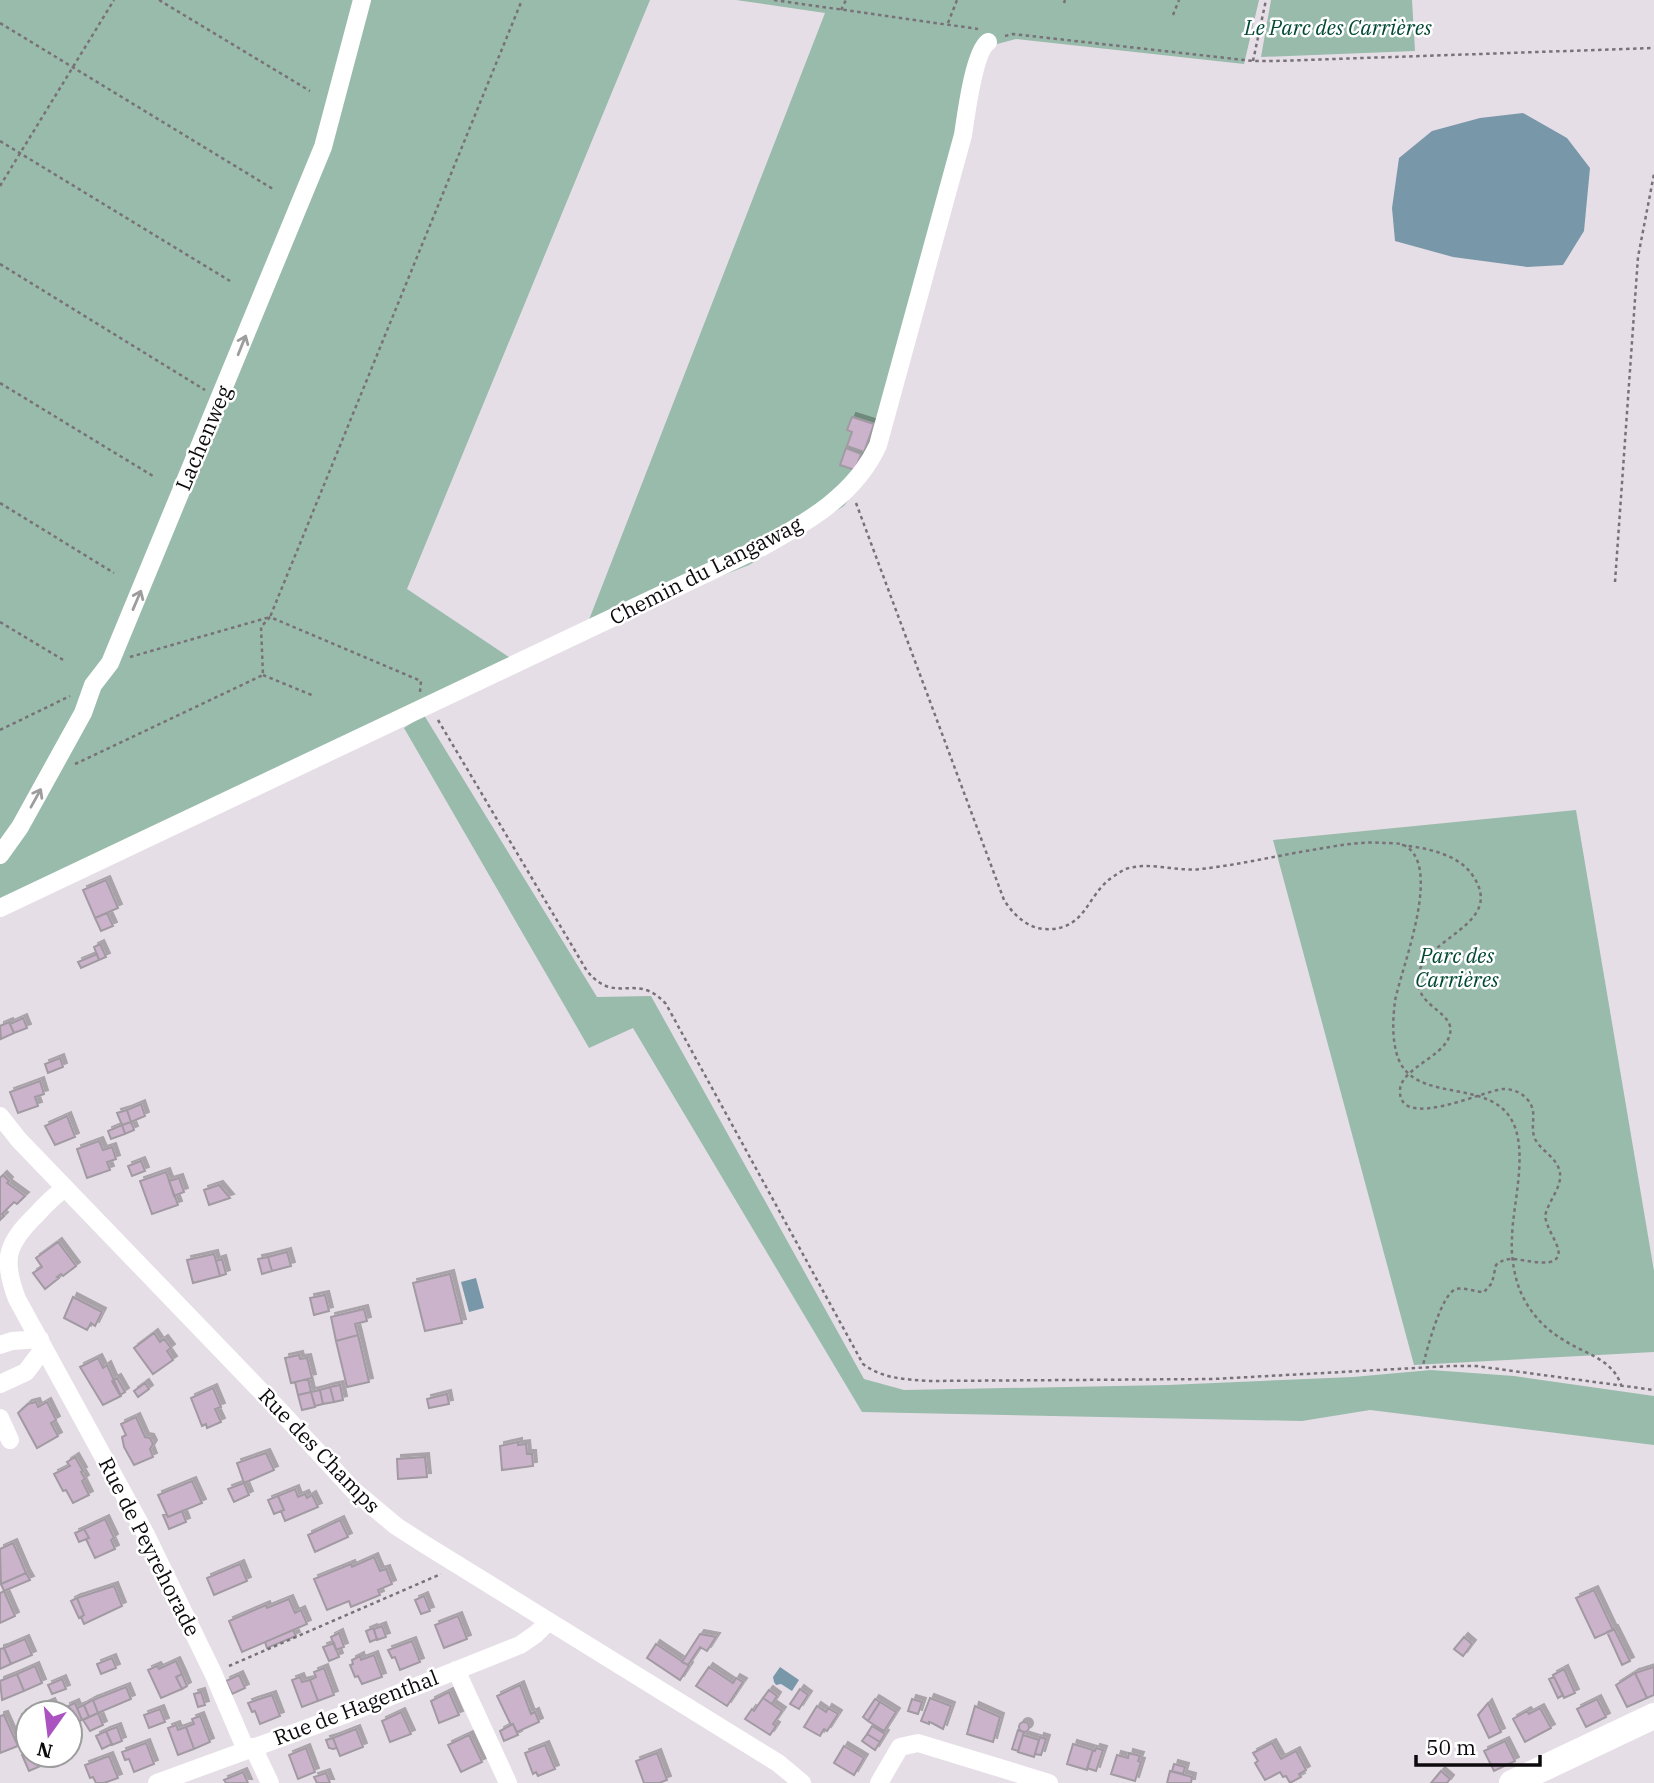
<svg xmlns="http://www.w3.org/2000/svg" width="1654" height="1783" font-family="'IBM Plex Serif',serif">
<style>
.green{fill:#99bbab}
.water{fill:#7897a9}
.building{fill:#ccb3cc;stroke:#a29aa2;stroke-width:2;filter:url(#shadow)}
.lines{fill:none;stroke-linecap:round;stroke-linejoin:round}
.path{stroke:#787278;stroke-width:2.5;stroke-dasharray:3.5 3.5;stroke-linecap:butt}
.minor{stroke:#fff;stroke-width:18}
.secondary{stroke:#fff;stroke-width:26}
.oneway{stroke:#9e9d9e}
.labels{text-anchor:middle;stroke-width:5;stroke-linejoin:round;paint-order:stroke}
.park-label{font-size:21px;font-style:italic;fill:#014832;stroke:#fff}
.street-label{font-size:21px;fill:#0d0a0d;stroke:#fff}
</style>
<defs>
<filter id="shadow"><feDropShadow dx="4" dy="-4" stdDeviation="0" flood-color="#0004"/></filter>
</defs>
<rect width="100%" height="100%" fill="#e6dee6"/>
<path class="green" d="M0 0H650L407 589 515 661 0 904Z
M736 0H1259L1244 64 1016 39 982 48 884 450 844 506 749 565 585 630 825 13Z
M1271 0H1412L1415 51 1261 57Z
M424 715 597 997 651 996 864 1379 904 1390 1168 1385 1353 1377 1431 1370 1514 1376 1654 1396V1445L1370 1410 1302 1421 862 1412 633 1028 589 1048 404 728Z
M1576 810 1654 1271V1352L1414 1365 1273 840Z"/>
<path class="water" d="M1523 113 1567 138 1590 168 1584 231 1563 265 1527 267 1453 257 1395 241 1392 208 1399 158 1432 131 1480 118Z
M476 1278 484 1308 469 1312 461 1282Z
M780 1667 799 1680 792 1691 781 1684 776 1685 774 1682 773 1677Z"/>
<path class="building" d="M852 417 874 424 864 452 847 446 852 432 847 430Z
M846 448 861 454 855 470 840 465Z
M106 880 118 908 95 918 83 890Z
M107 913 113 926 101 931 95 918Z
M100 944 106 957 99 960 94 947Z
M97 954 99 960 81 968 78 962Z
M23 1018 27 1028 14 1033 10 1024Z
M9 1022 14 1033 1 1039 0 1026Z
M60 1058 63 1067 48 1073 45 1064Z
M40 1081 44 1094 35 1097 38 1106 18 1113 10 1092Z
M141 1104 145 1116 131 1122 127 1110Z
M127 1110 131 1122 122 1125 117 1113Z
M67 1116 75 1137 55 1145 45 1126Z
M131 1122 134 1130 125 1134 122 1125Z
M122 1125 125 1134 111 1139 108 1131Z
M99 1141 103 1150 112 1147 116 1159 107 1162 110 1170 87 1178 77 1149Z
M141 1161 145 1171 132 1176 128 1166Z
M166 1172 178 1205 152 1214 140 1181Z
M3 1175 9 1181 7 1183 25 1196 17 1204 14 1202 2 1214 4 1216 0 1220V1178Z
M179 1178 184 1192 174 1196 169 1181Z
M219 1185 230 1198 209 1205 204 1190Z
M58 1242 76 1266 63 1276 61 1274 57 1277 59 1278 45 1289 33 1273 42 1267 36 1258Z
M287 1252 291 1266 272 1271 268 1257Z
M214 1254 220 1276 193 1283 187 1260Z
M268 1257 272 1271 262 1274 258 1259Z
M222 1259 226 1274 220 1276 216 1261Z
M450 1274 462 1323 425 1331 413 1283Z
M325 1295 329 1311 314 1315 310 1298Z
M73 1297 102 1312 95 1326 91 1323 87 1330 64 1318Z
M364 1309 367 1321 355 1324 358 1335 336 1341 331 1317Z
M154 1333 160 1342 164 1339 171 1348 167 1351 173 1360 153 1374 134 1348Z
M358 1335 369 1382 347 1387 336 1341Z
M299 1355 300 1359 307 1358 312 1378 291 1383 285 1358Z
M98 1358 103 1368 107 1365 121 1396 103 1405 80 1367Z
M117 1378 125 1392 120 1395 112 1381Z
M308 1379 311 1392 298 1395 295 1382Z
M145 1383 149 1389 138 1397 134 1391Z
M340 1385 343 1400 334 1402 330 1387Z
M330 1387 334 1402 323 1404 320 1390Z
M213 1388 221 1407 215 1409 221 1422 207 1428 206 1424 202 1426 191 1398Z
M320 1390 323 1404 315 1406 311 1392Z
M311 1392 315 1407 302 1410 298 1395Z
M447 1394 449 1404 429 1408 427 1399Z
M36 1402 38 1407 47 1402 56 1420 51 1423 58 1436 37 1448 18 1413 28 1404Z
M136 1417 145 1437 150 1438 153 1444 150 1449 153 1457 134 1465 124 1447 122 1437 126 1435 121 1424Z
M518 1442V1445L526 1444 527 1454H532L533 1466 502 1470 500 1446Z
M266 1453 274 1470 244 1483 237 1463Z
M75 1457 83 1471 81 1472 85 1479 82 1481 89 1495 73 1503 66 1490 63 1491 54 1474 70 1466 67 1462Z
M425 1457 427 1477 398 1479 397 1459Z
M192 1481 202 1503 168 1517 158 1495Z
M244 1483 249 1495 234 1502 228 1489Z
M295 1489 298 1497 305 1494 307 1498 312 1495 318 1507 285 1521 281 1511 284 1510 278 1496Z
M278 1496 284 1510 274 1514 268 1500Z
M182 1511 186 1522 169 1529 163 1515 166 1514 168 1517Z
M105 1519 114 1538 111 1540 115 1549 95 1558 86 1539 89 1538 84 1529Z
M340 1520 348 1537 315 1552 308 1535Z
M84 1529 89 1538 79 1542 75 1533Z
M13 1543 26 1573 1 1584 0 1549Z
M374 1557 380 1571 386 1569 392 1584 378 1590 380 1595 351 1607 349 1601 327 1610 314 1579 351 1564 352 1567Z
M240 1564 247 1581 214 1595 207 1578Z
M26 1573 30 1580 4 1591 1 1584Z
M114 1586 122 1606 84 1624 81 1617 84 1615 77 1598Z
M1594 1590 1613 1630 1595 1638 1576 1598Z
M4 1591 15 1616 0 1623V1593Z
M424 1596 430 1611 421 1614 415 1600Z
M77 1598 84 1615 79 1618 71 1601Z
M289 1599 295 1613 301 1610 307 1624 242 1652 229 1621 266 1605 267 1608Z
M458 1616 467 1639 444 1648 435 1625Z
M382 1626 386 1637 377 1640 374 1629Z
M373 1628 377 1639 370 1642 366 1631Z
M1614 1629 1630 1661 1622 1665 1607 1632Z
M293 1630 296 1636 267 1648 265 1642Z
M339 1633 344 1647 336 1650 331 1637Z
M700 1634 716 1637 707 1651 700 1647 688 1665 682 1662Z
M1464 1637 1472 1644 1463 1656 1454 1649Z
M25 1639 32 1655 11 1664 4 1648Z
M412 1641 420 1662 400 1670 395 1657 392 1658 388 1650Z
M334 1643 339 1657 329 1661 323 1647Z
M656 1644 689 1666 680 1680 647 1658Z
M4 1648 11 1664 0 1669V1649Z
M374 1655 382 1677 362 1684 358 1676 355 1677 350 1665 353 1664 352 1660 360 1656 361 1660Z
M112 1658 116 1668 101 1674 97 1664Z
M176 1661 182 1674 176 1677 182 1689 161 1698 148 1670 157 1666 159 1669Z
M35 1666 42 1683 24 1691 17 1674Z
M709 1667 733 1683 736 1678 743 1682 727 1706 696 1686Z
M1654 1667V1695L1647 1698 1635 1673Z
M324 1668 334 1695 318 1701 310 1680 316 1677 314 1672Z
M1564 1669 1575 1693 1564 1698 1553 1675Z
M1635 1673 1647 1698 1627 1707 1616 1685Z
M17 1674 24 1691 2 1700 0 1681Z
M182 1674 187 1686 182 1689 176 1677Z
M239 1675 245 1688 232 1694 226 1681Z
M300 1677 302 1682 310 1680 318 1701 302 1707 292 1680Z
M1554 1677 1563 1695 1558 1698 1549 1679Z
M62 1679 66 1689 52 1694 48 1685Z
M520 1685 531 1714 535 1712 539 1722 517 1732 513 1724 511 1725 497 1696Z
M126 1687 131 1699 98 1713 93 1700Z
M800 1689 808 1695 799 1709 790 1704Z
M769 1690 777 1696 772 1704 763 1698Z
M201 1692 205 1705 198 1707 194 1694Z
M449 1692 459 1715 439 1723 431 1701Z
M272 1695 280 1716 260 1724 255 1711 252 1712 248 1703Z
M763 1698 782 1711 773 1724 776 1726 770 1735 745 1719 752 1709 754 1711Z
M930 1698 951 1706 943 1729 932 1723 929 1722V1724L921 1721Z
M875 1699 880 1702 868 1721 863 1717Z
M912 1699 922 1702 918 1714 908 1711Z
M1597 1699 1606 1717 1586 1727 1577 1709Z
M93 1700 98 1713 89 1717 84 1705Z
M51 1702 56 1713H28V1730L22 1714Z
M880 1702 896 1712 884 1731 868 1721Z
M75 1703 82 1720 73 1724 66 1707Z
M1488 1703 1501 1732 1489 1738 1478 1715Z
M84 1705 89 1717 82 1720 77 1708Z
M817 1706 826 1712 828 1708 838 1714 827 1731 824 1729 820 1736 804 1727Z
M975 1706 1000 1717 993 1742 967 1734Z
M1540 1708 1551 1728 1525 1742 1513 1719 1527 1711 1529 1714Z
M160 1709 165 1722 149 1728 144 1715Z
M401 1712 411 1734 390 1742 382 1721Z
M98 1713 103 1725 90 1731 83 1720Z
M4 1715 18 1746 0 1753V1716Z
M200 1716 210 1742 194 1749 186 1727 194 1724 192 1719Z
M1019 1727a5 5 0 1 1 10 0a5 5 0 1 1-10 0Z
M513 1724 518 1735 504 1741 500 1731Z
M176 1725 178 1730 186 1727 194 1749 178 1755 168 1728Z
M872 1726 885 1734 880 1742 867 1734Z
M117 1727 122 1741 112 1745 106 1731Z
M356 1729 363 1747 340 1756 333 1738Z
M1018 1730 1024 1732 1018 1751 1012 1749Z
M106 1731 112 1744 102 1749 96 1736Z
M867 1734 880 1742 875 1750 862 1741Z
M469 1735 482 1762 461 1772 448 1745Z
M1023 1735 1039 1740 1034 1757 1018 1752Z
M1040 1737 1046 1739 1041 1755 1035 1754Z
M333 1738 337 1748 333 1749 329 1748 326 1740Z
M1505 1741 1515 1761 1494 1771 1484 1751Z
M146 1743 154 1764 134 1772 129 1759 125 1760 122 1752Z
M1272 1743 1281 1759 1296 1751 1306 1770 1299 1774 1301 1777 1290 1783 1286 1776 1283 1777 1280 1772 1265 1780 1255 1763 1258 1761 1253 1753Z
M1073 1744 1093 1750 1087 1770 1067 1764Z
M545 1745 555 1769 538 1776 536 1772 533 1774 525 1753Z
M844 1746 864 1758 854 1775 834 1763Z
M306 1748 315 1772 298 1779 289 1755Z
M1096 1748 1103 1750 1096 1771 1087 1768 1093 1750 1095 1751Z
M28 1752V1755H55L57 1759 29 1771 22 1755Z
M657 1753 667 1780 659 1783H644L636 1761Z
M1129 1753 1140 1756 1138 1761 1141 1762 1135 1781 1111 1774 1117 1755 1128 1758Z
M109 1756 118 1778 104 1783H96L93 1777 90 1778 85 1765Z
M1174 1764 1185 1767 1183 1774 1172 1771Z
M1170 1771 1192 1777 1191 1783H1167Z
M1441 1771 1450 1779 1447 1783H1431Z
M243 1772 248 1783H226L224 1780Z
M326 1773 330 1783H317L314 1777Z"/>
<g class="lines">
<path class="path" d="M159 0 310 91
M774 0 978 29
M1064 3 1065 0
M841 10 846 0
M1173 15 1179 0
M0 23 273 189
M948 23 957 0
M1005 36 1013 34 1253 61H1276L1654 48
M1253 61 1266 0
M0 141 230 281
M0 186 114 0
M0 264 205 390
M0 383 153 476
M0 503 114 573
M856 503 1004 900C1013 914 1026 927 1043 929 1087 932 1085 895 1114 876 1119 873 1124 869 1129 868 1152 862 1178 872 1201 869 1238 865 1275 856 1312 850 1336 846 1360 841 1384 843 1389 843 1396 843 1401 844 1446 860 1401 968 1395 1001 1393 1017 1392 1035 1396 1051 1407 1101 1472 1081 1503 1109 1534 1137 1512 1202 1512 1239 1511 1252 1513 1266 1516 1278 1522 1303 1540 1326 1562 1339 1584 1354 1612 1358 1621 1385
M1615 582 1638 257 1654 174
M0 622 65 661
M130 657 270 617 522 0
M263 675 314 696
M438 720 587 971C617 1007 635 970 666 1004L863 1364C883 1379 904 1379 928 1381L1213 1379 1452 1366H1476L1654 1390
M0 730 70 696
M75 764 263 675 261 627 270 617 421 681 420 692
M1402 845C1426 848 1459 854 1473 876 1506 925 1424 937 1418 976 1414 1009 1459 1011 1449 1037 1442 1057 1401 1069 1400 1090 1398 1132 1485 1090 1503 1089 1512 1089 1521 1092 1527 1099 1539 1112 1529 1125 1535 1139 1539 1147 1547 1152 1553 1159 1571 1180 1550 1195 1545 1216 1547 1228 1554 1237 1558 1248 1564 1273 1522 1258 1511 1259 1505 1259 1501 1261 1496 1265L1492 1283 1484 1292C1475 1292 1464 1287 1456 1289 1441 1294 1427 1350 1423 1365
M229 1666 441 1574"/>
<path class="minor" d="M0 855 20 827 83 713 93 685 110 663 323 147 362 0
M0 908 762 547C808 522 856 494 878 445L963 135C966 115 974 52 988 42
M0 1116 19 1140 283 1414 353 1490 396 1526 424 1544 778 1763 802 1783
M65 1188C54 1196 45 1205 36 1215 6 1244 2 1260 17 1299L145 1533 213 1673 246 1750
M0 1345 12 1341 40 1339
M0 1384 26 1372 44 1348
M0 1418 10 1440
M456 1670 508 1783
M253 1747 270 1783
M157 1783 349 1713 520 1645 536 1634 548 1622
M879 1783 900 1747 918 1743 1049 1783"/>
<path class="secondary" d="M1512 1783 1654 1716"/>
</g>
<defs><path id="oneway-shaft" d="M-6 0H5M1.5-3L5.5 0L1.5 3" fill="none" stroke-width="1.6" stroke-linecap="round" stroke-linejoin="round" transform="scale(1.75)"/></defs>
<g class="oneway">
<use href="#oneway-shaft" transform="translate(242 345) rotate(-68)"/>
<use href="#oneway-shaft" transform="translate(137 600) rotate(-67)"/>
<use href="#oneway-shaft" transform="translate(36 798) rotate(-61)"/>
</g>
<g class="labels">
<g class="park-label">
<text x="1338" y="35">Le Parc des Carrières</text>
<text x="1457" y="963">Parc des<tspan x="1457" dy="24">Carrières</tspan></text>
</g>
<g class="street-label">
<text transform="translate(204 438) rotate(-67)" y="7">Lachenweg</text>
<text transform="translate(706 571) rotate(-27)" y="7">Chemin du Langawag</text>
<text transform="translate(319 1451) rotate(46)" y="7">Rue des Champs</text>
<text transform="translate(149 1547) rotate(63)" y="7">Rue de Peyrehorade</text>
<text transform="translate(356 1708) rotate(-21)" y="7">Rue de Hagenthal</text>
</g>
</g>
<g transform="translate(49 1734) rotate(194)"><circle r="33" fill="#ffffff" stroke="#9e9d9e" stroke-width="2"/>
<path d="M0-5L12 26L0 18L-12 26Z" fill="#aa53c1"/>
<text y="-10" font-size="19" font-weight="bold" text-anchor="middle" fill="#0d0a0d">N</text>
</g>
<path d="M1416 1755v10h124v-10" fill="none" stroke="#0d0a0d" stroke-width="3.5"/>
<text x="1426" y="1755" font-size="21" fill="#0d0a0d" stroke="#ffffff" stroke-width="5" paint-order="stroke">50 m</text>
</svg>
